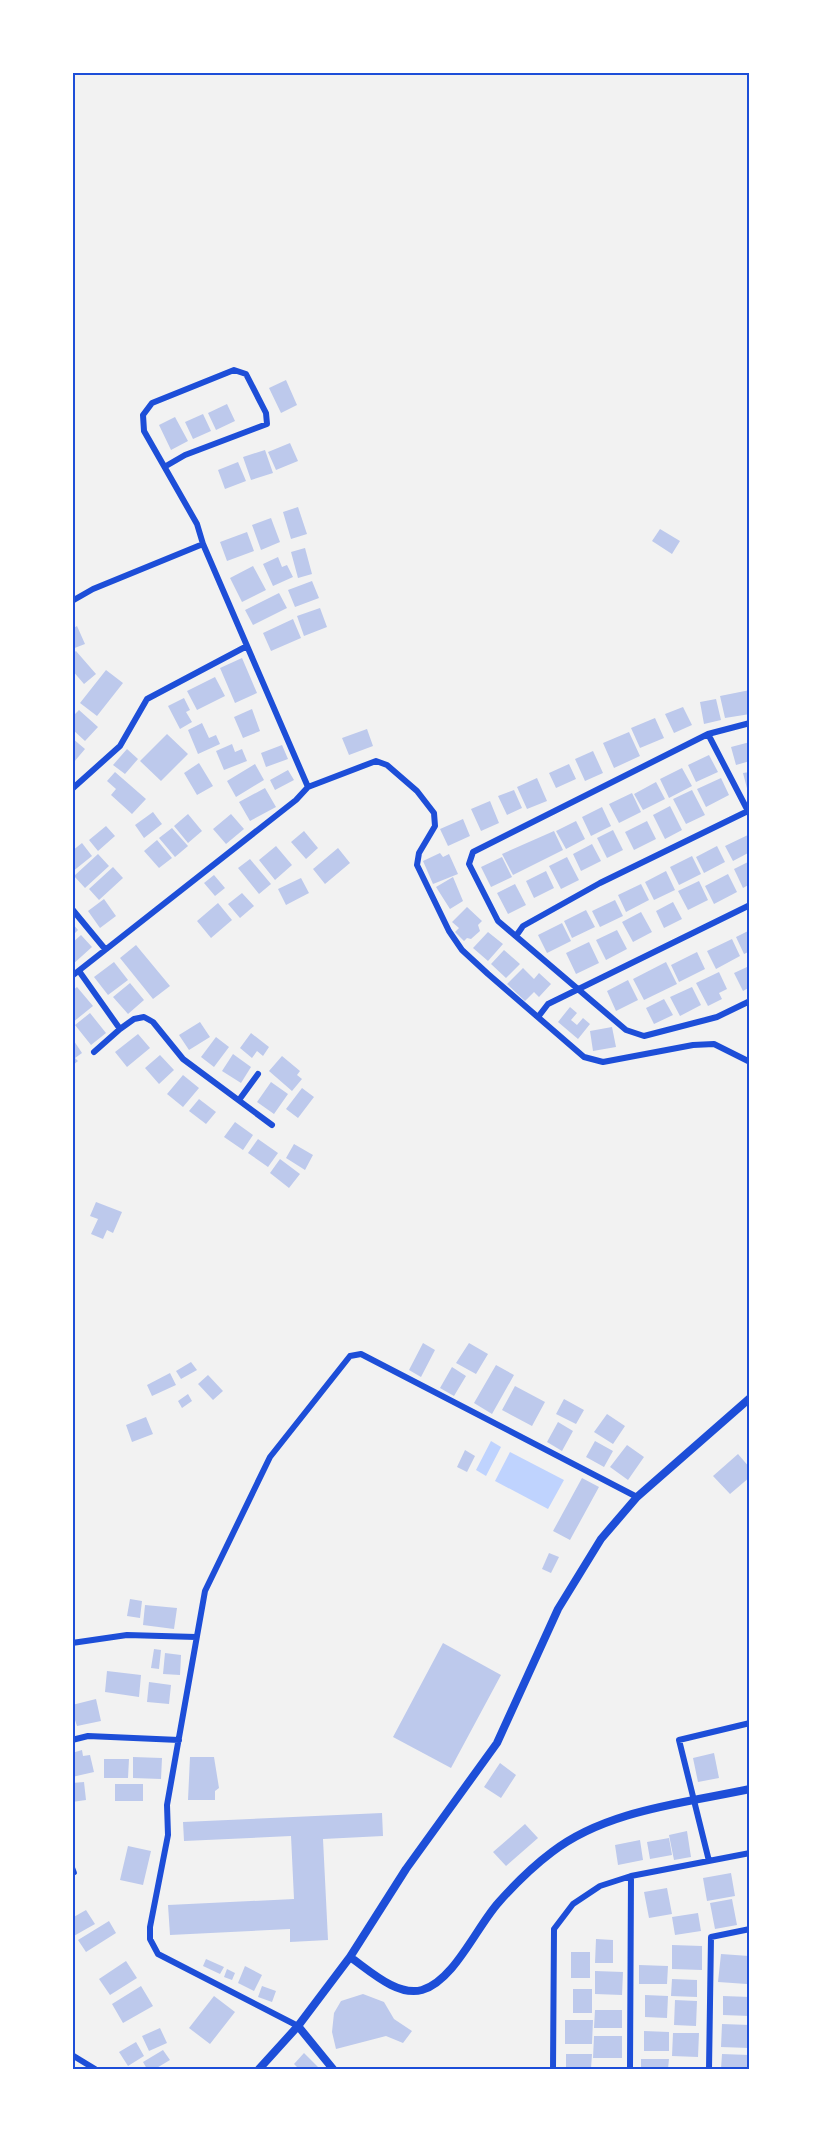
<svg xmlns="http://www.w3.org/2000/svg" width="822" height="2141" font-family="Rubik,sans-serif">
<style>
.water{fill:#bfd3fe}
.building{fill:#bdc9ec}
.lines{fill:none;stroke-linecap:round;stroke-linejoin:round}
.service{stroke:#1d4ed8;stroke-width:4}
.minor{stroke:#1d4ed8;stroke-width:6}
.tertiary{stroke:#1d4ed8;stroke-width:8}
.neatline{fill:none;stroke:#1d4ed8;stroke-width:2}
</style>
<rect width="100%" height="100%" fill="#f2f2f2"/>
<path class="water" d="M491 1441 501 1447 486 1476 476 1470Z
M510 1452 564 1480 548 1509 495 1481Z"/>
<path class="building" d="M286 380 297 405 281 413 269 388Z
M227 404 235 421 216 430 208 413Z
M203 414 211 431 193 439 185 422Z
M175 417 188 441 171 450 159 425Z
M290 443 298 461 276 470 268 452Z
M265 450 273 473 251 480 243 457Z
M238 462 246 481 225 489 218 470Z
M298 507 307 534 291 539 283 512Z
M271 518 280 542 261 550 252 525Z
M660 529 680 541 672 554 652 541Z
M247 532 254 551 227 561 220 542Z
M305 548 312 574 298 578 291 552Z
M278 557 282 567 287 565 293 577 273 586 263 564Z
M253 566 266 590 242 602 230 578Z
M312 581 319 598 295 607 288 590Z
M279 593 287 608 253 625 245 610Z
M320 608 327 627 304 636 297 616Z
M293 619 301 638 271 651 263 633Z
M77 626 85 644 72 649V629Z
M76 651 96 674 84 684 72 670V654Z
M242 658 257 693 235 703 220 668Z
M106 670 123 683 97 716 80 703Z
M215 677 225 696 197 710 187 691Z
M750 690V714L725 718 720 696Z
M184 698 190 710 186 712 192 722 180 729 168 706Z
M716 699 721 720 704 724 700 702Z
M683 707 692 725 674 733 665 714Z
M252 709 260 731 243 738 234 717Z
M79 710 98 727 85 741 72 729V717Z
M655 718 664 738 640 748 631 728Z
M202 723 209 738 216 735 220 744 198 754 188 730Z
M367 729 373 746 349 755 342 738Z
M629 732 640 756 614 768 603 743Z
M167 734 188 754 161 781 140 761Z
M72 738 85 749 74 762 72 760Z
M750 742V761L736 765 731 747Z
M232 744 235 752 242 749 247 761 224 770 216 751Z
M282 745 288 759 266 767 261 753Z
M127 749 138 759 125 774 113 765Z
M593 751 603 773 585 781 575 759Z
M709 755 718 772 696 782 688 765Z
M199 763 213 786 197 795 184 773Z
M255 764 264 780 236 797 227 781Z
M569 764 576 779 556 788 549 773Z
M682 768 692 786 669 798 660 779Z
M288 770 294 780 275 790 270 780Z
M115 772 146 799 132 814 111 795 116 789 107 781Z
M750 772V796H749L743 773Z
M537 778 547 801 527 809 517 787Z
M721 778 729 795 706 807 697 789Z
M656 782 665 799 643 810 634 794Z
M265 788 276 807 250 821 239 802Z
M514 790 522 808 507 815 498 796Z
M692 790 705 815 686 824 673 799Z
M632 793 641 812 619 823 609 804Z
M490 801 499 823 481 831 471 809Z
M670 806 682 830 665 839 653 815Z
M602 807 611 826 591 836 582 817Z
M153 812 162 824 144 838 135 825Z
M188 814 202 831 188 843 174 826Z
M231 814 244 829 226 844 213 829Z
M463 819 470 836 448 846 440 829Z
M576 821 585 839 566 849 556 831Z
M647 821 656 839 634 850 625 832Z
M106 826 115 836 98 851 89 840Z
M172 828 188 846 175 857 159 838Z
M613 830 623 850 607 858 597 838Z
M304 831 318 848 306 859 291 842Z
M554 831 563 850 513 875 502 854Z
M750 834V852L733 861 725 846Z
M157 840 172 858 159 868 144 851Z
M82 843 92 856 72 872V851Z
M592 844 601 861 581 871 573 854Z
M276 846 292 865 275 880 259 860Z
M717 846 725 862 704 873 696 857Z
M338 848 350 863 325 884 313 869Z
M440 853 443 857 449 854 458 874 433 884 423 861Z
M98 854 109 866 85 888 74 876Z
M692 856 701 874 679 885 670 867Z
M502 857 512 877 491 887 481 867Z
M567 857 579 880 561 889 549 866Z
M250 859 271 884 259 894 238 868Z
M750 861V884L743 888 734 869Z
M113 867 123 878 99 900 89 889Z
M546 871 554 888 534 898 526 881Z
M666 871 675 890 654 900 645 882Z
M728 874 737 892 714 904 705 886Z
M214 875 225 888 215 896 204 883Z
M453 877 463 901 450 909 436 887Z
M301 878 309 893 286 905 278 889Z
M699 881 708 900 688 910 678 891Z
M515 884 526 905 508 914 497 893Z
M641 884 649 900 626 912 618 895Z
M242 893 254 906 240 918 228 904Z
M104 899 116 916 100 928 88 911Z
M615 900 623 916 600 927 592 911Z
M673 902 682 919 664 928 656 911Z
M218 903 232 920 211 938 197 921Z
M467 907 482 921 478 925 480 931 471 939 467 938 464 941 455 932 459 928 452 922Z
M586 910 595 927 572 938 564 921Z
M641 912 652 932 633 942 622 922Z
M72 923 78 930 72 936Z
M562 923 571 941 547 953 538 935Z
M617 930 627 949 606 960 596 940Z
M750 930V951L744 954 736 937Z
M488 932 503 944 488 961 473 948Z
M81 935 92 947 72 965V943Z
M732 939 740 956 716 969 707 951Z
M589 942 599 963 576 974 566 953Z
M136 945 170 986 153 999 120 958Z
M504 950 520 964 506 978 491 964Z
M697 952 705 969 679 982 671 965Z
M114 962 128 980 108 995 94 977Z
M666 962 677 984 644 1000 633 979Z
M747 967 750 987 743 991 734 973Z
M523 968 534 979 539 973 551 984 539 997 534 992 525 1001 507 984Z
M719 972 727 989 719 993 722 999 708 1006 696 983Z
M628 980 638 1000 616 1011 607 991Z
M130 983 144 1000 128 1014 113 997Z
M77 987 93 1006 72 1023V991Z
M692 987 701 1005 680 1016 670 997Z
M664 999 673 1015 654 1024 646 1008Z
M570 1007 577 1013 571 1020 577 1025 583 1018 590 1024 578 1039 558 1022Z
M90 1013 106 1033 91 1045 75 1025Z
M200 1022 210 1037 189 1050 179 1035Z
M612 1027 616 1047 593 1051 590 1031Z
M251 1033 269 1047 263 1056 257 1051 252 1058 240 1048Z
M138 1034 150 1048 127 1067 115 1052Z
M216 1037 229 1047 214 1067 201 1057Z
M72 1038 82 1053 75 1058 78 1061 72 1066Z
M233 1054 251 1067 241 1083 222 1071Z
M160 1055 174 1070 159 1084 145 1068Z
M282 1056 300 1071 297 1075 302 1079 292 1091 269 1071Z
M183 1075 199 1088 183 1107 167 1094Z
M271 1082 288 1094 274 1114 257 1102Z
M302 1088 314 1097 298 1118 286 1109Z
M199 1099 216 1112 206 1124 189 1111Z
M235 1122 253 1135 243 1150 224 1137Z
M258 1139 278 1153 268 1167 248 1153Z
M294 1144 313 1155 305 1170 286 1158Z
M280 1159 300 1174 289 1188 270 1173Z
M96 1202 122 1212 113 1233 107 1230 103 1239 91 1234 98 1219 90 1216Z
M423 1343 435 1350 421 1377 409 1370Z
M469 1343 488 1354 476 1374 456 1363Z
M191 1362 197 1370 181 1379 176 1371Z
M496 1365 514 1375 492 1414 474 1403Z
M452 1367 466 1376 454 1396 440 1388Z
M170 1373 176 1385 152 1396 147 1385Z
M208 1375 223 1391 213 1400 198 1384Z
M515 1386 545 1402 532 1426 502 1410Z
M188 1394 192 1401 182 1408 178 1401Z
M564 1399 584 1410 576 1424 556 1414Z
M607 1414 625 1426 613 1444 594 1432Z
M146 1417 153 1434 132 1442 126 1425Z
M558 1422 573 1431 562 1451 547 1442Z
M595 1441 613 1451 604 1467 586 1457Z
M627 1445 644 1457 628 1480 610 1467Z
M465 1450 475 1456 467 1472 457 1467Z
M738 1454 750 1468V1477L730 1494 713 1476Z
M582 1478 599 1487 570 1540 553 1531Z
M549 1553 559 1557 551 1573 542 1569Z
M130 1599 142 1601 140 1618 127 1616Z
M145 1605 177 1608 174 1629 143 1625Z
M443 1643 501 1675 451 1768 393 1737Z
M154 1649 161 1650 159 1669 151 1668Z
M165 1653 181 1655 180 1675 163 1674Z
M107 1671 141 1675 139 1697 105 1692Z
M149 1682 171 1685 169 1704 147 1702Z
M96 1699 101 1721 77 1726 75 1720 72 1721V1705Z
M82 1750 83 1756 90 1755 94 1772 72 1777V1753Z
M714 1753 719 1778 698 1782 693 1758Z
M133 1757 162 1758 161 1779 133 1778Z
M190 1757H214L219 1788 215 1791V1800H188Z
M104 1759H129L128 1778H104Z
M500 1763 516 1775 501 1798 484 1787Z
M84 1782 86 1800 72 1802V1783Z
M115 1784H143V1801H115Z
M382 1813 383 1836 323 1839 328 1940 290 1942V1929L170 1935 168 1905 294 1899 291 1836 184 1841 183 1822Z
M525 1824 538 1838 506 1866 493 1852Z
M687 1831 691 1857 674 1860 669 1835Z
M669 1838 672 1855 650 1859 647 1842Z
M640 1840 643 1860 618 1865 615 1845Z
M128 1846 151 1851 143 1885 120 1880Z
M731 1873 735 1896 707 1901 703 1878Z
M667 1888 672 1914 649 1918 644 1892Z
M732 1899 737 1925 715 1929 710 1903Z
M86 1910 95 1924 72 1937V1918Z
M698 1913 701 1931 675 1935 672 1917Z
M109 1921 116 1933 86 1952 78 1940Z
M596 1939 613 1940V1963H595Z
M672 1945 702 1946V1970L672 1969Z
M571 1952H590V1978H571Z
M721 1954 749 1956 747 1984 718 1982Z
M206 1959 224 1967 220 1974 203 1966Z
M126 1961 137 1978 110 1995 99 1979Z
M639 1965 668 1966 667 1984H639Z
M245 1966 262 1975 254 1991 238 1983Z
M227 1969 235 1973 232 1980 224 1977Z
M595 1971 623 1972 622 1995 595 1994Z
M672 1979 697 1980V1997L671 1996Z
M141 1986 153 2006 123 2023 112 2004Z
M262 1986 276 1991 272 2002 258 1997Z
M573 1989H592V2013H573Z
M363 1994 384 2002 394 2019 412 2031 403 2043 386 2036 336 2049 332 2032 334 2013 341 2001Z
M645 1995 668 1996 667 2018 645 2017Z
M214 1996 235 2012 210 2044 189 2028Z
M723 1996 750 1997V2016L723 2015Z
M675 2000 697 2001 696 2026 674 2025Z
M595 2010H622V2028H594Z
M565 2020H593L592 2044H565Z
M722 2024 750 2025 749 2048 721 2047Z
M160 2028 167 2043 149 2051 142 2036Z
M644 2031 669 2032V2051H644Z
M673 2033H699L698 2057 672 2056Z
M594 2036H622V2058H593Z
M136 2042 144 2056 128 2066 119 2052Z
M163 2050 170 2060 155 2069H147L143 2062Z
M304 2053 320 2069H299L294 2064Z
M566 2054H592L591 2069H566Z
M722 2054 749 2055 748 2069H721Z
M641 2059H669L668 2069H641Z"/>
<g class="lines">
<path class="service" d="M72 1865 75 1873"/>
<path class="minor" d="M166 466 185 455 267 424 266 413 246 374 234 370 152 403 143 415 144 431 197 524 203 544 308 787
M72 601 93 589 203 544
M750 723 708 734 473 852 469 864 498 921 626 1030 644 1036 717 1017 750 1001
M708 734 749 813
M72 789 120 746 147 699 247 646
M72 909 105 949
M516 936 523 926 600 883 750 810
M79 971 120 1029 134 1019 144 1017 153 1022 183 1059 272 1125
M72 976 296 800 308 787 376 761 387 765 417 791 434 813 435 826 419 853 417 865 449 931 462 950 488 974 584 1057 603 1062 693 1045 714 1044 750 1062
M538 1017 548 1004 750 905
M94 1052 120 1029
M239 1100 258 1074
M72 1643 127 1635 196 1637
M72 1740 88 1736 179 1740
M709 1861 679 1740 750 1723
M298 2026 158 1954 150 1939V1927L168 1835 167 1805 205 1591 270 1457 350 1356 361 1354 637 1497
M72 2055 95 2069
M553 2069 554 1929 573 1904 600 1886 631 1876 750 1853
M630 2069 631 1876
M709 2069 711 1937 750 1929"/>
<path class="tertiary" d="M350 1957C369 1970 397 1997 422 1990 454 1981 477 1926 499 1902 515 1884 532 1867 552 1852 606 1810 685 1803 750 1789
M298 2026 333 2069
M259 2069 298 2026 350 1957 406 1869 497 1743 558 1609 601 1539 637 1497 750 1398"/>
</g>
<rect width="822" height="2141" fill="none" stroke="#ffffff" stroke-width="147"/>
<rect x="74" y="74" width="674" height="1994" class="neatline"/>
</svg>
